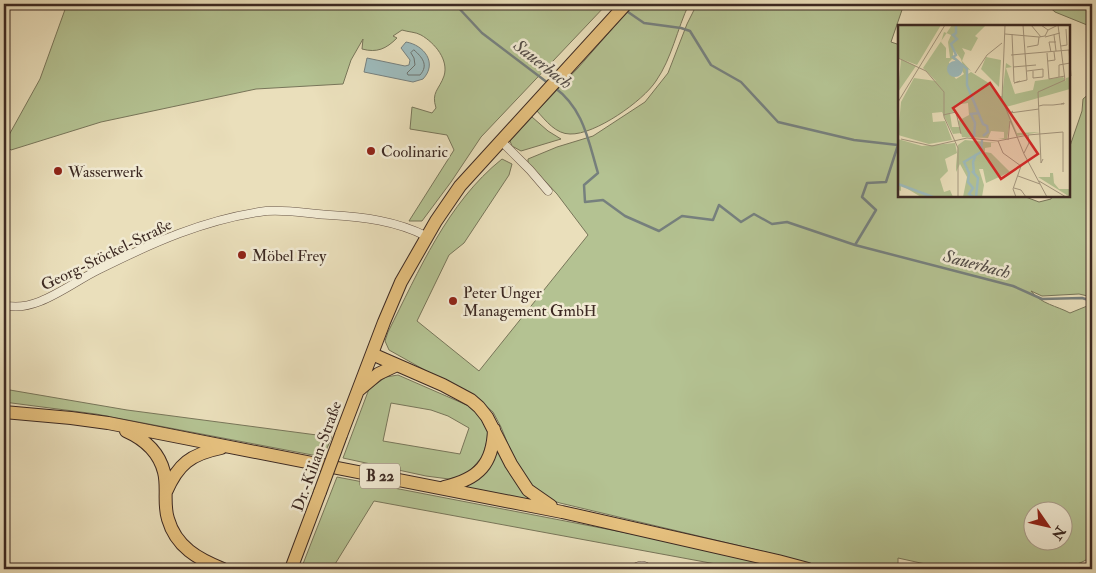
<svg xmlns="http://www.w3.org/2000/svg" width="1096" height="573" font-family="'IM FELL Double Pica',serif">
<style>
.green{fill:#b4c292;stroke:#78765a;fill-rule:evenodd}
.water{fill:#9dbabb;stroke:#76807e}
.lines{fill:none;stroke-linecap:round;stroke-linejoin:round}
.shore{stroke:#6c726e;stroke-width:1}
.stream{stroke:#76807e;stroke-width:2.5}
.street-casing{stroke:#685648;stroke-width:9}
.primary-casing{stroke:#3c2922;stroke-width:14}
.street{stroke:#f1ead3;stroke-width:8}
.primary{stroke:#e5c07e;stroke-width:12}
.primary-bridge-casing{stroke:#3c2922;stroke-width:14;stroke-linecap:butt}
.primary-bridge{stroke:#e5c07e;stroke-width:12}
.poi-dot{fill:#8f2418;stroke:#f1ead3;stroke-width:2}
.labels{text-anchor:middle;stroke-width:5;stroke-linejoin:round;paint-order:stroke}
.shield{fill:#f1ead3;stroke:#726357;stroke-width:1}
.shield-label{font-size:15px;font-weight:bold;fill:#3c2922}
.poi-label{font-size:16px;fill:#3c2922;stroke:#f1ead3;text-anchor:start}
.street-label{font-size:16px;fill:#3c2922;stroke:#f1ead3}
.water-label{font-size:18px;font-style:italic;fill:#544d48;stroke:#f1ead3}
.inset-river{fill:none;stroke:#9dbabb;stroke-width:2.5}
.inset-road{fill:none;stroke:#a4967e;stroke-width:1}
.view{fill:#d62828;fill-opacity:0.15;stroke:#d62828;stroke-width:2.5}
.inset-edge{fill:none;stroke:#3c2922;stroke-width:2.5}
</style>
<rect width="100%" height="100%" fill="#eadfbb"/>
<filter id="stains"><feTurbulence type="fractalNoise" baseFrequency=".004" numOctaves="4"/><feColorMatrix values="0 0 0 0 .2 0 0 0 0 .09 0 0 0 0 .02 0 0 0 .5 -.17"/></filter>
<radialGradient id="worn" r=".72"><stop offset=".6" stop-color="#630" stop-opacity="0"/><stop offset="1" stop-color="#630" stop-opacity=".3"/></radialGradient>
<path class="green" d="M67 4H607L481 137 451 182 422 221H409L454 150 447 135 410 129 412 107 432 113 436 108C431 92 439 90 444 76 449 60 435 43 421 35 416 32 408 32 402 30L393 36 397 38C386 49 377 53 362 49L363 39 351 60 343 84 256 89 101 122 11 150 4 144 40 79Z
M634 4H662L665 6 671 4H689C677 29 672 58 656 81 643 101 595 135 570 134 556 134 546 121 537 111L578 68Z
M697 4H904L891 42 900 45V196H1023L1039 202 1051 199 1052 196H1070V146L1082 111 1083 99 1092 91V297L1079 294 1042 296 1031 291C1041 304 1057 306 1070 313L1092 304V557L1080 563 1058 569H948L898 558V569H821L774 554 560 503 541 497 531 486 516 464 501 427 493 412 480 401 389 350 385 341 388 332C419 271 447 203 502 159L512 164 509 175 464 243 449 255 417 321 479 371 588 235 557 194 528 163V159L557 147 593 136 645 102 668 73 687 24ZM1034 510H1064V540H1034Z
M1046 4H1092V27L1055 12Z
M532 117 548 131 561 139 521 151 512 146 510 141Z
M398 375 469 406 483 418 489 433 483 456 466 475 449 479 426 476 343 458 369 389 386 377ZM391 403 431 410 448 416 469 428 460 454 383 441Z
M4 389 127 410 332 437 323 457 96 414 4 402Z
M498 445 533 501 460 487C486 477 490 471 498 445Z
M337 477 736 554 783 569H732V567L374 501 332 569H301Z"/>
<path class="water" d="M406 42C424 45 438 63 423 79L413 82 364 72 367 58 405 66 409 65 410 60 401 48Z"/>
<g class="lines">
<path class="shore" d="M414 50C422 57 429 65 420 75H408L407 73 415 65 414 58 411 53Z"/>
<path class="stream" d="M455 4 482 33 548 83
M628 12 644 23 681 28 690 31 711 65 741 82 778 122 854 140 898 145 886 182 867 183 862 197 876 210 855 245
M554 87C584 109 588 140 598 173L584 185 585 202 603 200 625 216 659 231 682 216 713 220 719 205 741 222 754 214 772 224 787 222 855 245 1013 286 1042 299 1082 298 1092 301"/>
<defs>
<path id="street" d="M1031 4H1034
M500 140 530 170 548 191
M4 305C35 314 71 283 98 270 152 243 205 219 266 211 287 209 310 214 330 215 364 217 396 221 426 236
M633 569C638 565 644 564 649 569"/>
<path id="primary" d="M372 354 443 385 471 400 479 407 487 417 511 464 528 490 551 506
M359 390 378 374 397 365
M4 412 71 418 108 423 562 512 778 561 808 569
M126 431C144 439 159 452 164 472 168 487 163 504 168 519 176 547 198 559 223 569
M341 435 384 322 401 282 436 221 460 186 626 4
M444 487C479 479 493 464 494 429
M166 492C178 464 191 454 221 448
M291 569 320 492"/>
</defs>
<use href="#street" class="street-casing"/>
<use href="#primary" class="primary-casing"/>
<use href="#street" class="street"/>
<use href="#primary" class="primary"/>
<defs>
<path id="primary-bridge" d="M320 492 341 435"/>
</defs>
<use href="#primary-bridge" class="primary-bridge-casing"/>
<use href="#primary-bridge" class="primary-bridge"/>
</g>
<g class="poi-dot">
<circle cx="371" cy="151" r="5"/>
<circle cx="58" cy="171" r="5"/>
<circle cx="242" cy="255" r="5"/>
<circle cx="453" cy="301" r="5"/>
</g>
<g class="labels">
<rect class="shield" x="360" y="463.5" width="40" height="25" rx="4"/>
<g class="shield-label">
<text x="380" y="481">B 22</text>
</g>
<g class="poi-label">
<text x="381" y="157">Coolinaric</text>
<text x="68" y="177">Wasserwerk</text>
<text x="252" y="261">Möbel Frey</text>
<text x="463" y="298">Peter Unger<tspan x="463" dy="18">Management GmbH</tspan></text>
</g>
<g class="street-label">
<text transform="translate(106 254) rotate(-26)" y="6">Georg-Stöckel-Straße</text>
<text transform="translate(316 456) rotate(-70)" y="6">Dr.-Kilian-Straße</text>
</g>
<g class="water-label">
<text transform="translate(543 64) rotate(38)" y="6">Sauerbach</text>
<text transform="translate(977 264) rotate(15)" y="6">Sauerbach</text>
</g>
</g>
<g transform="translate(898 25)">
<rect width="172" height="172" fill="#eadfbb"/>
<path d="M0 0H43L19 40 6 35 18 41 0 67 3 34 0 33ZM54 0H88L77 11 80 13 73 26 64 23 67 28 64 36 73 46 65 41 63 34 55 23V32L69 44 68 50 70 55 68 50 73 47 94 60 100 71H104L108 38 114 42 108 43 117 69 135 65 137 56 165 52 168 56V53L172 52V64L108 82 119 108 142 107 119 111 112 97 109 114H100L106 113V107L93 106 90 113 64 112 63 108 55 109 44 87 34 88 35 97 47 96 54 115 31 119 0 110 3 77 16 53 38 56 25 43ZM46 7 53 10 50 17 52 33H48V23L43 17ZM54 34 59 36 66 49 58 54 51 45V37ZM70 78 71 90 60 96 62 102H54L52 88 57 86V80ZM88 32 103 35 101 62 83 44ZM0 114 24 121 57 118 59 128 47 134 50 146 42 154 46 167 52 165 55 172H23L3 160V166L0 165ZM67 115 99 118H93V122L87 123V127L93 128 112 147 88 158 85 144H81L86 160 84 172H65L69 152 62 139 58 147V141L60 120ZM152 148H155L156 158 161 164H172V172L140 152H152Z" fill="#b4c292" fill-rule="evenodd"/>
<path d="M49 44a8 8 0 1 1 16 0a8 8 0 1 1-16 0Z" fill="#9dbabb"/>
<path class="inset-river" d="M58 0V8L55 10 59 14 53 19 58 30 55 32 69 44V60L85 99 89 101 90 107 85 111M76 112 77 98 73 89 81 88M74 146 80 153 78 172M76 148 75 137 78 129M0 159 35 172M75 172 71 169 75 163 70 157 71 148 66 137 83 127 84 115"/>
<path class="inset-road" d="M107 0 104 74 126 129 149 172M133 0 143 12M143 0 150 5 160 0M107 9 141 12 147 11 150 5M114 9 116 57M156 10 158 26M147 12 162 8M163 21 169 20 168 4M129 22 140 20 141 12M153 27 151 17H158M149 28 151 54 167 51M113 30 171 25 173 51M0 33 28 46 46 67V92L60 123V172M150 36 157 35 156 27M115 42 138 40M129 46 145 44M135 46V53L145 52V44M77 48 89 30 104 18M161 52V40L172 38M122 56 116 58 129 55 125 0M0 77 47 0M141 81 145 80H155L163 79H166V78L163 79M115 86 112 88 141 84M45 90 58 87 63 109M130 110 165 107V147M3 114 34 121 69 113 100 116 130 110 131 118 126 128M110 115 112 96M100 116 105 128 123 141 115 164 118 172M145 134 143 138 140 67 167 55 160 0M120 151 142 159M141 156 168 172M116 163 123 165 128 172"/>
<path class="view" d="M92 58 140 129 103 154 55 83Z"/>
<rect width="172" height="172" class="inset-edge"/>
</g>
<rect width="1096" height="573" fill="none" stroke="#eadfbb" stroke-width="20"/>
<rect x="5" y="5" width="1086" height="563" fill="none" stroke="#3c2922" stroke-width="2.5"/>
<rect x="10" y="10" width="1076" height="553" fill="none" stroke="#3c2922"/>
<g transform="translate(1048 526) rotate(124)"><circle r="24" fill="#f1ead3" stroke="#a99d8c"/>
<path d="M0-4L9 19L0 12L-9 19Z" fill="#8f2418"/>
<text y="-8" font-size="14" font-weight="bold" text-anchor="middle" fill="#3c2922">N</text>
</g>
<rect width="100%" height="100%" filter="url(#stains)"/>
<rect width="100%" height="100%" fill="url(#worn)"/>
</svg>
